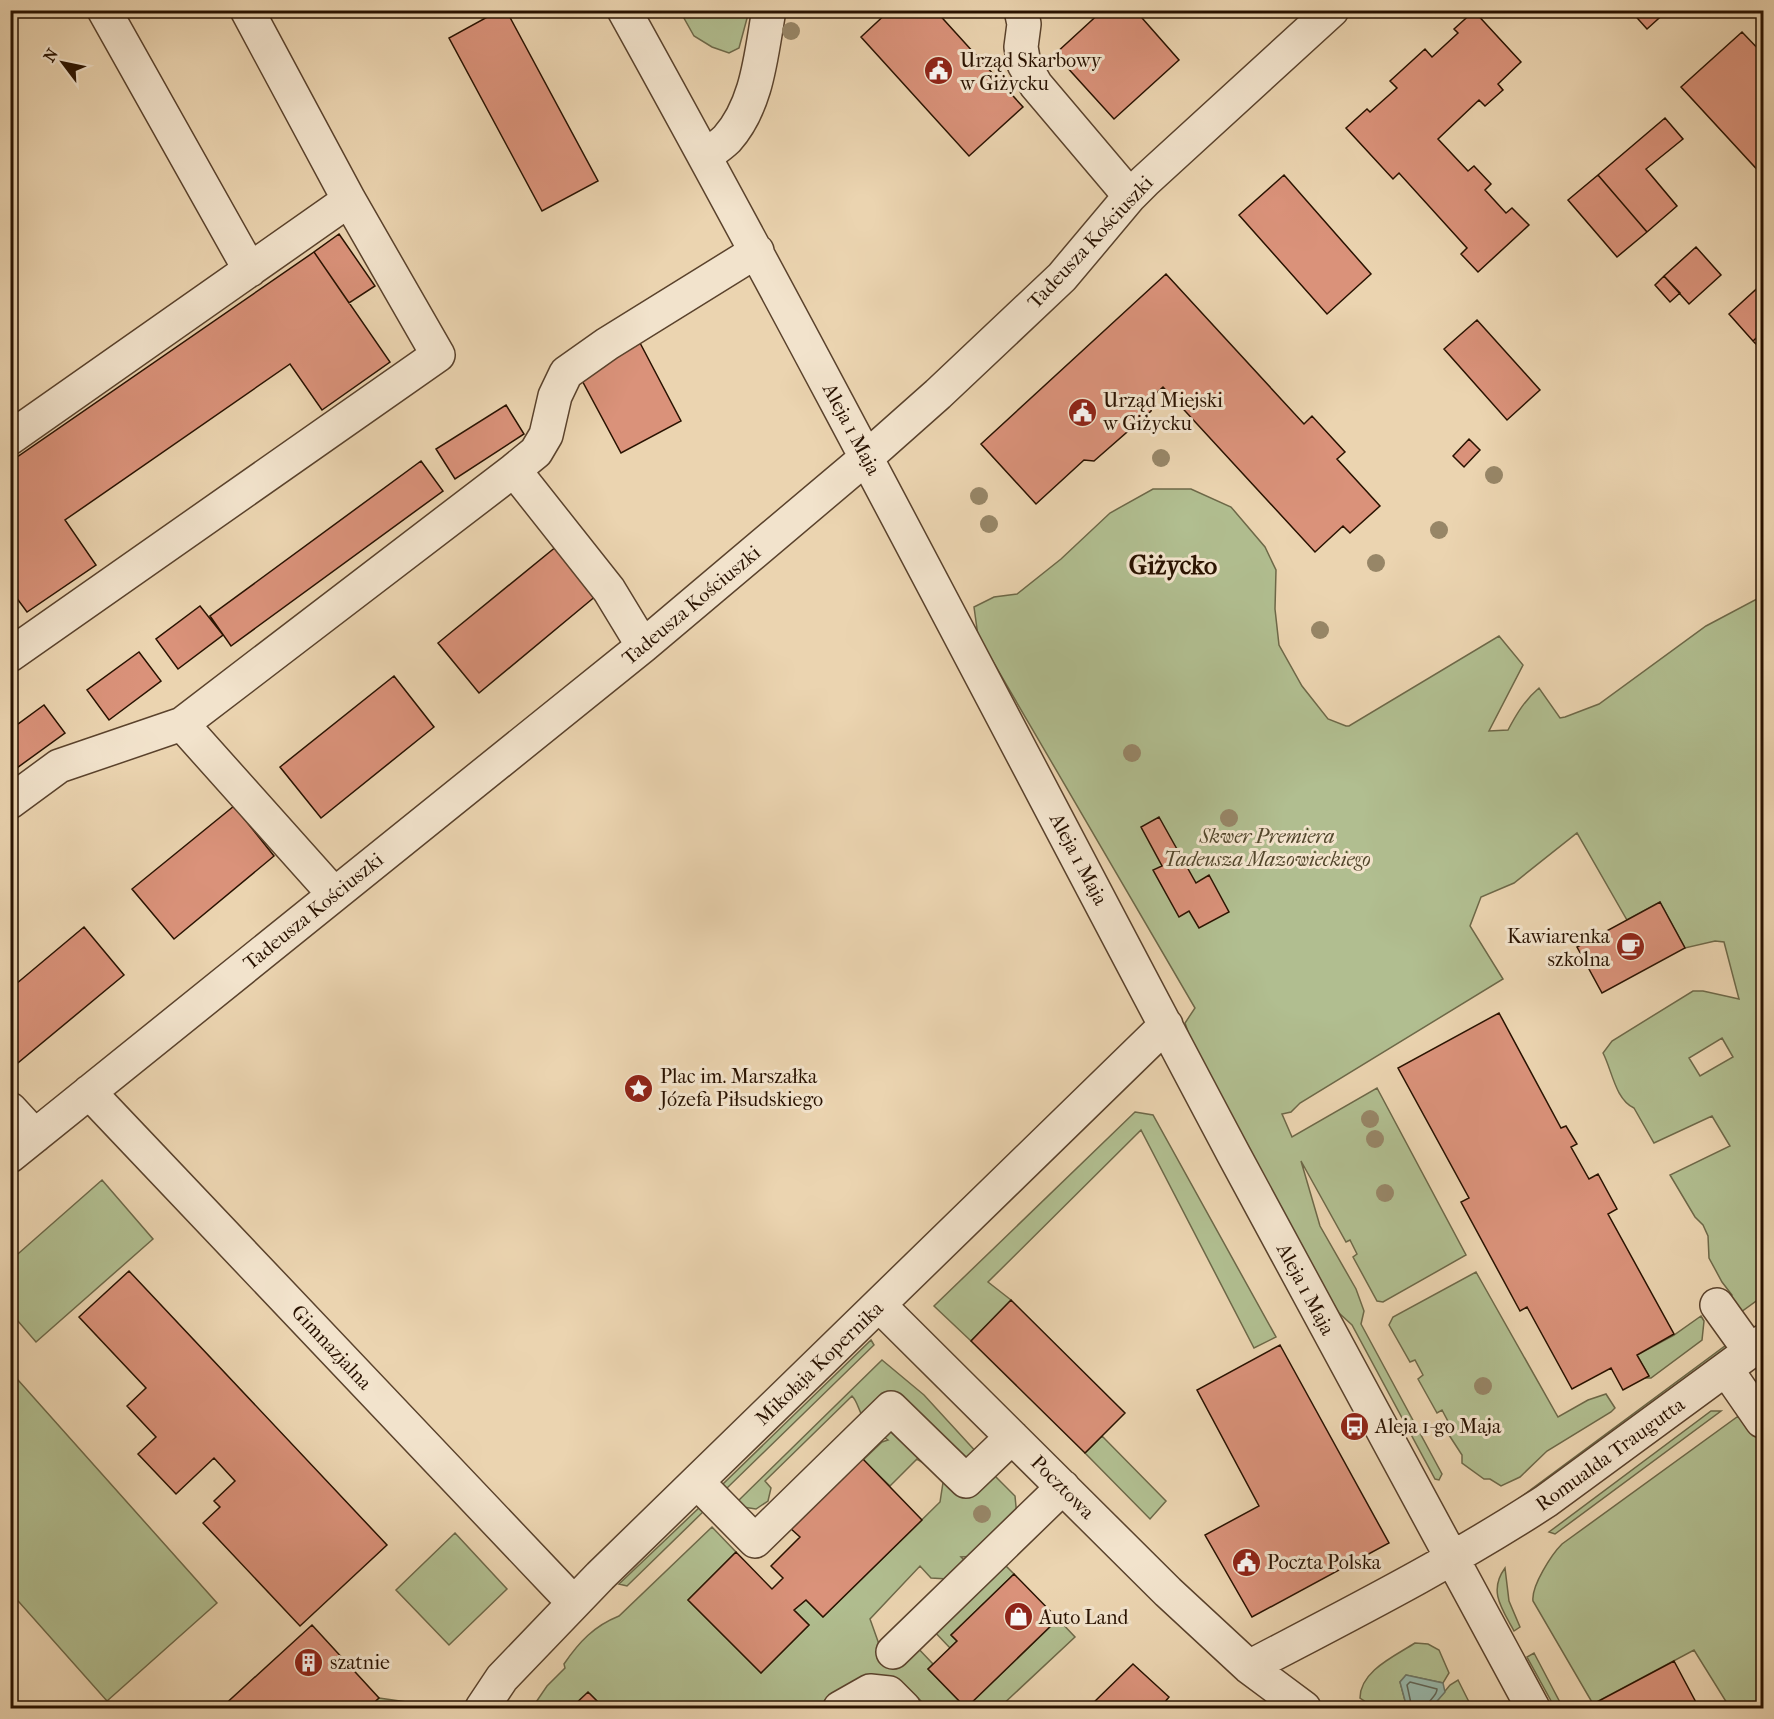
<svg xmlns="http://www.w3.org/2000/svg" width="1774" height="1719" font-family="'IM FELL French Canon',serif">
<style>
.green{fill:#b1be90;stroke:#6d6848;stroke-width:1.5;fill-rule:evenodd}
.water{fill:#98b8ab;stroke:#6c7667;stroke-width:1.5}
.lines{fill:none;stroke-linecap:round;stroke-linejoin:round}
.shore{stroke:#606556;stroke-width:1.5}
.building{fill:#da927a;stroke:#291200;stroke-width:1.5}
.minor-casing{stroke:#5a422c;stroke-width:36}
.minor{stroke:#f2e3cc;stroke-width:33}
.tree{fill:#978667}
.labels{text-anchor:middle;stroke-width:6;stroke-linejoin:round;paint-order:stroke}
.poi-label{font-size:20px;fill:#291200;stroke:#f2e3cc;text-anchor:start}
.street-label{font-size:20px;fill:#291200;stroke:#f2e3cc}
.park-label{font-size:20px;font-style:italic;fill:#52462b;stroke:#f2e3cc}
.district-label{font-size:26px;font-weight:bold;fill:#291200;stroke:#f2e3cc}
</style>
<rect width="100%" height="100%" fill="#ebd4b0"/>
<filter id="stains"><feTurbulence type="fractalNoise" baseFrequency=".00333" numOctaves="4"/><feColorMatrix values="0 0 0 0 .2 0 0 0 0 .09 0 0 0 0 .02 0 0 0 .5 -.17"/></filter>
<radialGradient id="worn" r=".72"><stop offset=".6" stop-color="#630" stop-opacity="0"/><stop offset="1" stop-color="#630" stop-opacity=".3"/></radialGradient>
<path class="green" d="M680 11H749L739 48 729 53 712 47 694 36Z
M1153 489H1191L1231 507 1265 547 1276 570 1275 609 1279 645 1302 686 1328 719 1346 726H1349L1499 636 1523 665 1489 731 1508 730C1517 713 1525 700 1539 688L1560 718 1565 717 1599 704 1706 626 1757 599 1763 585V1296L1741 1312 1729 1297 1732 1295 1722 1282 1709 1258 1708 1236 1703 1225 1695 1217 1670 1175 1730 1146 1712 1116 1654 1143 1634 1108C1615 1099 1612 1070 1603 1053L1612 1041 1693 991H1703L1739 999 1724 942 1715 941 1685 948 1660 902 1627 920 1577 833 1514 883 1481 897 1470 926 1503 979 1300 1103 1291 1112 1282 1114 1292 1137 1377 1088 1466 1255 1383 1302 1377 1301 1353 1257 1357 1254 1350 1240 1346 1242 1301 1161 1320 1226 1356 1289 1364 1311 1361 1324 1442 1474 1439 1480 1435 1479 1352 1325 1339 1313 1305 1261 1206 1085 1185 1023 1195 1008 978 636 974 607 994 597 1017 594 1061 559 1110 513ZM1722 1038 1733 1057 1700 1076 1689 1058Z
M1135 1112 1153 1115 1276 1337 1254 1348 1141 1130 988 1282 1011 1300 971 1341 934 1306Z
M102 1180 153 1239 36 1342 11 1313V1260Z
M1476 1272 1558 1417 1588 1400 1606 1394 1615 1408 1611 1412 1547 1451 1520 1477 1501 1486 1490 1479H1484L1462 1463V1455L1449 1435 1451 1427 1442 1410 1437 1413 1418 1379 1423 1375 1415 1360 1410 1362 1389 1325 1393 1317Z
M1701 1316 1704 1321 1702 1340 1651 1378H1645L1649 1376 1637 1355 1674 1335Z
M871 1340 874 1345 725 1490 723 1484Z
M1729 1343 1728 1349 1525 1502 1518 1499Z
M882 1360 924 1395 979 1455 989 1470 1015 1496 1017 1517 980 1556 961 1557 968 1564 948 1579 931 1578 920 1566 870 1619 880 1647 914 1644 933 1664 928 1669 966 1708H928L904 1684 897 1688 825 1708H604L590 1694H587L571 1708H532L547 1686 565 1668 564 1664C579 1642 594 1626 619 1616L712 1527 736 1552 688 1600 761 1673 809 1625 794 1610 806 1600 823 1617 940 1502 944 1476 917 1459 890 1486 863 1460 882 1442 888 1440C879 1434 869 1427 863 1417 858 1410 858 1402 852 1396L765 1481 771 1488 768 1501 756 1509 743 1507 738 1501Z
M10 1371 217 1603 107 1701 11 1593Z
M1711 1411H1721L1555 1534 1549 1532Z
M1737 1417 1763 1419V1708H1730L1694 1650 1593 1704 1533 1601C1531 1586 1552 1554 1562 1544Z
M1102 1436 1166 1501 1150 1519 1085 1453Z
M701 1506 706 1509 627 1586 619 1584Z
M455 1533 507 1589 449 1645 396 1590Z
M1000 1560 1014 1574 951 1635 957 1641 950 1648 931 1628Z
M1505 1568 1509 1601 1520 1627 1514 1631C1502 1609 1488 1591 1505 1568Z
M1058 1619 1075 1637 999 1708H966Z
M1415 1643 1428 1644 1439 1650 1449 1673 1443 1683 1406 1675 1400 1682 1407 1708H1375L1360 1698C1360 1671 1395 1656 1415 1643Z
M1534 1653 1563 1708H1555L1527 1657Z
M1458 1680 1472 1708H1431L1450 1685Z
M379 1698 434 1706V1708H368Z"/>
<path class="water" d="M1406 1675 1443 1683 1445 1692 1431 1708H1407L1400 1682Z"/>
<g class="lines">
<path class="shore" d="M1412 1708 1407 1685 1410 1682 1437 1689C1437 1697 1427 1700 1427 1708"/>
</g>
<path class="building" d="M500 10H506L598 181 542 211 449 38Z
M890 10H935L1023 107 969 156 861 37Z
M1103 10H1135L1179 60 1114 119 1055 54Z
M1630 10H1668L1647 29Z
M1474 11 1521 62 1498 84 1503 90 1485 106 1479 100 1438 139 1468 171 1474 166 1491 184 1485 190 1506 213 1512 208 1529 225 1478 272 1461 254 1467 248 1399 173 1393 179 1346 128 1367 109 1370 112 1397 88 1390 81 1425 49 1432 57 1458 33 1454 29Z
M1742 32 1764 55V177L1681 87Z
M1665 118 1683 139 1646 169 1677 206 1647 232 1598 175Z
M1284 175 1371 274 1327 314 1239 215Z
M1598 175 1647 232 1617 257 1568 200Z
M339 234 375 286 349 303 314 252Z
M1696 247 1721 275 1689 304 1664 276Z
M314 252 390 362 322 410 290 364 65 520 96 565 27 612 10 589V462Z
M1166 274 1304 424 1312 416 1345 452 1337 459 1380 506 1350 533 1343 526 1315 552 1163 387 1149 400 1152 406 1151 411 1094 461 1084 460 1036 504 981 444Z
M1664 276 1680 293 1670 302 1655 285Z
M1764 282V331L1753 341 1729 314Z
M1477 320 1540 390 1507 420 1444 349Z
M1764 331V352L1753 341Z
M639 341 681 421 621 453 578 373Z
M506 405 524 434 455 479 436 449Z
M1469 439 1480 450 1464 467 1453 456Z
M421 461 443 491 231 646 210 616Z
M557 546 597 595 479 693 438 643Z
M200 606 223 635 178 669 156 639Z
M139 652 161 681 109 720 87 690Z
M394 676 434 727 321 818 280 767Z
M44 705 65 733 10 773V730Z
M234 806 274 856 174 939 132 889Z
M1159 817 1196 883 1209 875 1229 912 1199 928 1189 911 1179 917 1153 870 1162 866 1141 827Z
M1660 902 1685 948 1602 993 1577 947Z
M84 927 124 975 13 1067 10 1064V989Z
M1499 1013 1561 1128 1566 1126 1577 1144 1571 1147 1589 1179 1598 1174 1617 1209 1608 1214 1674 1334 1637 1355 1649 1376 1623 1390 1611 1368 1572 1389 1527 1307 1520 1311 1461 1202 1469 1198 1398 1068Z
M129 1271 387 1545 300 1626 203 1523 220 1507 214 1501 235 1481 214 1458 176 1494 138 1454 156 1437 127 1406 146 1388 79 1317Z
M1011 1300 1125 1413 1085 1453 971 1341Z
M1280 1345 1389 1543 1252 1617 1205 1535 1259 1506 1197 1390Z
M861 1457 922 1520 823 1617 806 1600 794 1610 809 1625 761 1673 688 1600 736 1552 772 1589 783 1578 771 1566 800 1537 790 1528Z
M1014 1574 1058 1619 966 1708 928 1669 957 1641 951 1635Z
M312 1625 379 1698 368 1708H221Z
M1674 1661 1699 1708H1595L1593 1704Z
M1133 1664 1169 1697 1160 1708H1088Z
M588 1692 604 1708H571Z"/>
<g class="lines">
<defs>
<path id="minor" d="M104 10 250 270
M624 10C834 389 1031 773 1234 1155 1333 1340 1433 1524 1533 1708
M1021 10 1024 24 1021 47 1024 64 1036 85 1130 196
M705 156C712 151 721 145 727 139 758 104 761 54 769 10
M10 438 349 200
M514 470 536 452 546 435 555 396 566 373 607 344 757 251
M10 655 438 355 349 200 247 10
M182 724 334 894
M10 802 59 766 182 724 514 470 609 590 643 646
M89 1092 574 1603
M10 1109 35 1136
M10 1156 643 646 867 457 938 394 1062 277 1130 196 1145 181 1332 10
M879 1305 1168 1592 1249 1667 1304 1708
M1717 1305 1750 1351
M1726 1369 1762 1421
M697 1482 755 1541 891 1408 966 1481 1012 1437
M893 1652 1063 1487
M1249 1667C1350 1614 1451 1563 1546 1501L1764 1341
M482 1708 502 1678 600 1576 1166 1025
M840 1708 870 1691 889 1693 904 1708"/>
</defs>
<use href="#minor" class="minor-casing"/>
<use href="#minor" class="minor"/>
</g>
<g class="tree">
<circle cx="791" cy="31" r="9"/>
<circle cx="1161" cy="458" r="9"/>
<circle cx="1494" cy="475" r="9"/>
<circle cx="979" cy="496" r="9"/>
<circle cx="989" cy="524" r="9"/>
<circle cx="1439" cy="530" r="9"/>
<circle cx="1376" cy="563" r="9"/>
<circle cx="1320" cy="630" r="9"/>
<circle cx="1132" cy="753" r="9"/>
<circle cx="1229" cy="818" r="9"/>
<circle cx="1370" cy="1119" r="9"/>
<circle cx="1375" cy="1139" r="9"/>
<circle cx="1385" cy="1193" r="9"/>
<circle cx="1483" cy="1386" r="9"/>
<circle cx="982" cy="1514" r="9"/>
</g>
<defs>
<symbol id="civic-disc" viewBox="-11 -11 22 22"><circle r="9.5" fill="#8f2418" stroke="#f2e3cc"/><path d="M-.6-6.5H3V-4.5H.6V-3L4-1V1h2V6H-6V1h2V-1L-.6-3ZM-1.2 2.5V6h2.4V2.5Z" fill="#fff"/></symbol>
<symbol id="cafe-disc" viewBox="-11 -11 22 22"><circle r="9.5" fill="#8f2418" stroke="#f2e3cc"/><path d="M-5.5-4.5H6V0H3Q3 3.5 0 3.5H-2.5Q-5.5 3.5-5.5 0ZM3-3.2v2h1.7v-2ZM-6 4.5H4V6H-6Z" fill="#fff"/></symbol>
<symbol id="sight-disc" viewBox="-11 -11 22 22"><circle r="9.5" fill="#8f2418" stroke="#f2e3cc"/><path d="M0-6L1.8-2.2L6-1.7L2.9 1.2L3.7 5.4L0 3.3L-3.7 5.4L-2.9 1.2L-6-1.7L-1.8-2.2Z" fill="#fff"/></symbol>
<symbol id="bus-disc" viewBox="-11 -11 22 22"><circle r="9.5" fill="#8f2418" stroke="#f2e3cc"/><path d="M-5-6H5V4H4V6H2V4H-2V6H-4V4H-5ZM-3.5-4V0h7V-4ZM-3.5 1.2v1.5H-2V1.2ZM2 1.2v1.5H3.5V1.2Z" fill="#fff"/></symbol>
<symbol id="shop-disc" viewBox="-11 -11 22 22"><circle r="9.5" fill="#8f2418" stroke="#f2e3cc"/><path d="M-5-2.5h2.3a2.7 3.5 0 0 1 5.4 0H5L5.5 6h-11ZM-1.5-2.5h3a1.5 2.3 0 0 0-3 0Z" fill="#fff"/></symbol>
<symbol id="building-disc" viewBox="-11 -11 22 22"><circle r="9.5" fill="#8f2418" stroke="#f2e3cc"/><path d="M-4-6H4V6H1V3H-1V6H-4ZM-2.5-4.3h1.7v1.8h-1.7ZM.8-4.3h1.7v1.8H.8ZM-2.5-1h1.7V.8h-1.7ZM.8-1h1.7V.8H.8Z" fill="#fff"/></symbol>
</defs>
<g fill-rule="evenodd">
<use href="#civic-disc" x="922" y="54" width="33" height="33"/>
<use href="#civic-disc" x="1066" y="396" width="33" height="33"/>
<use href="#cafe-disc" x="1614" y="930" width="33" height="33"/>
<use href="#sight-disc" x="622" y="1072" width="33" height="33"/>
<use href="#bus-disc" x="1338" y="1410" width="33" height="33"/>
<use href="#civic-disc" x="1230" y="1546" width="33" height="33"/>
<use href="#shop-disc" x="1002" y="1600" width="33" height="33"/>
<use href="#building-disc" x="292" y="1646" width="33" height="33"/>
</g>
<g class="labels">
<g class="poi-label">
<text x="960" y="67">Urząd Skarbowy<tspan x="960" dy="23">w Giżycku</tspan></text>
<text x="1103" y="407">Urząd Miejski<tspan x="1103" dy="23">w Giżycku</tspan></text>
<text x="1610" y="943" text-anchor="end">Kawiarenka<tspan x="1610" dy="23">szkolna</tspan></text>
<text x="660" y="1083">Plac im. Marszałka<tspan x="660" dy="23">Józefa Piłsudskiego</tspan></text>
<text x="1375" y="1433">Aleja 1-go Maja</text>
<text x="1267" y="1569">Poczta Polska</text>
<text x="1039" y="1624">Auto Land</text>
<text x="330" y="1669">szatnie</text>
</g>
<g class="street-label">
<text transform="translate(1090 242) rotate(-47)" y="7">Tadeusza Kościuszki</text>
<text transform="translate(852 429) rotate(62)" y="7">Aleja 1 Maja</text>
<text transform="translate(691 605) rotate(-40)" y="7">Tadeusza Kościuszki</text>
<text transform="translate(1079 859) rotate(62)" y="7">Aleja 1 Maja</text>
<text transform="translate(313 911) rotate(-39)" y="7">Tadeusza Kościuszki</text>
<text transform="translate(1306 1289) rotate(62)" y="7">Aleja 1 Maja</text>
<text transform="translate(332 1347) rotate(47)" y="7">Gimnazjalna</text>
<text transform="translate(819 1363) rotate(-44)" y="7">Mikołaja Kopernika</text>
<text transform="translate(1610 1454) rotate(-36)" y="7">Romualda Traugutta</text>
<text transform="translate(1063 1487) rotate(45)" y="7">Pocztowa</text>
</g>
<g class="park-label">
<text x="1267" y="843">Skwer Premiera<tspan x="1267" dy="23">Tadeusza Mazowieckiego</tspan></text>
</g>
<g class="district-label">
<text x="1173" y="574">Giżycko</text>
</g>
</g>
<rect width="1774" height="1719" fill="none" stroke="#ebd4b0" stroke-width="36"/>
<rect x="12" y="12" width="1750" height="1695" fill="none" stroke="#291200" stroke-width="3"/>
<rect x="18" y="18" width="1738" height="1683" fill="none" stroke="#291200" stroke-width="1.5"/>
<g transform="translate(63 63) rotate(302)" stroke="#f2e3cc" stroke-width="4.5" paint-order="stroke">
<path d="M0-4.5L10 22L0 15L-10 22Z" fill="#291200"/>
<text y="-9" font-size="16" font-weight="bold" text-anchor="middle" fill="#291200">N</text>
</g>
<rect width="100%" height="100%" filter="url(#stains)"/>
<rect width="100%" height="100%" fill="url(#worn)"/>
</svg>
